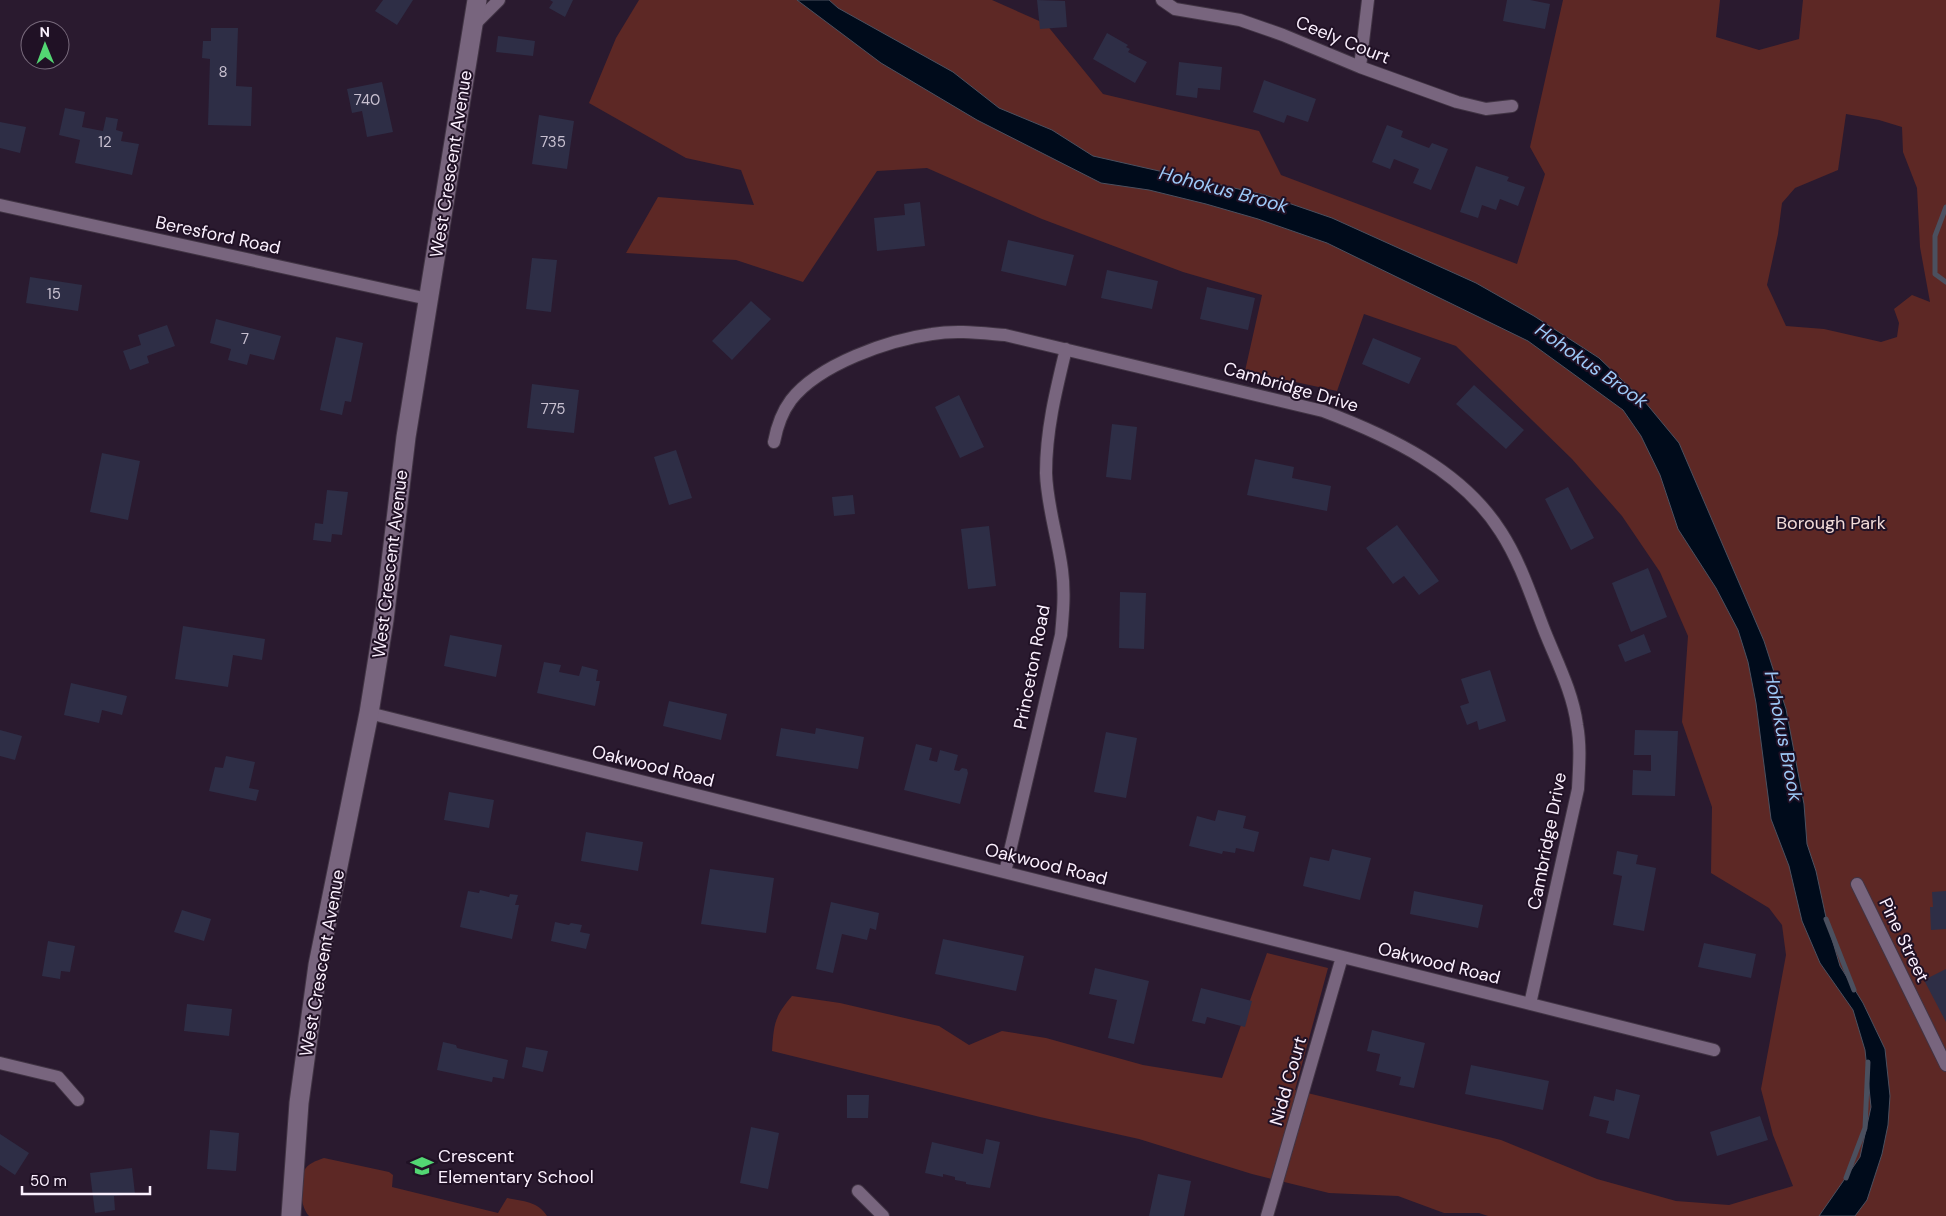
<svg xmlns="http://www.w3.org/2000/svg" width="1946" height="1216" font-family="'DM Sans',sans-serif">
<style>
.green{fill:#5d2825;fill-rule:evenodd}
.water{fill:#000b1b;stroke:#4b505f}
.lines{fill:none;stroke-linecap:round;stroke-linejoin:round}
.stream{stroke:#4b505f;stroke-width:5}
.building{fill:#2e2e46}
.minor-casing{stroke:#413444;stroke-width:14}
.secondary-casing{stroke:#413444;stroke-width:21}
.minor{stroke:#78657e;stroke-width:12}
.secondary{stroke:#78657e;stroke-width:19}
.labels{text-anchor:middle;stroke-width:4;stroke-linejoin:round;paint-order:stroke}
.number-label{font-size:15px;fill:#c8c0d0}
.street-label{font-size:18px;fill:#fbf0fe;stroke:#201125}
.park-label{font-size:18px;fill:#f2dbd8;stroke:#201125}
.poi-label{font-size:18px;fill:#fbf0fe;stroke:#201125;text-anchor:start}
.water-label{font-size:19px;font-style:italic;fill:#9ecaf8;stroke:#201125}
</style>
<rect width="100%" height="100%" fill="#2a1a2f"/>
<path class="green" d="M639 0H992L1046 24 1103 94 1259 131 1281 175 1517 264 1545 174 1530 147 1563 0H1720L1716 37 1759 50 1799 39 1803 0H1946V1216H1488L1479 1213H1444L1398 1196 1329 1193 1252 1174 1139 1139 1040 1117 772 1051C774 1024 774 1017 792 996L840 1003 939 1026 969 1045 1002 1031 1046 1038 1143 1065 1222 1078 1267 953 1328 968 1295 1090 1501 1140 1597 1179 1676 1201 1729 1205 1793 1186 1773 1135 1761 1089 1786 955 1782 925 1769 908 1711 873 1712 807 1682 722 1688 636 1660 572 1622 516 1572 459 1456 346 1364 314 1337 391 1245 371 1262 295 1183 272 1042 219 927 168 877 171 803 282 736 260 626 253 658 197 754 205 741 170 686 158 589 103 616 38ZM1846 114 1879 120 1902 127 1903 152 1917 188 1920 247 1930 302 1912 295 1894 309 1899 323 1897 337 1881 342 1824 329 1786 326 1767 285 1778 234 1782 203 1795 188 1838 170Z
M324 1158 389 1172 393 1175 392 1187 498 1213 507 1198C522 1201 538 1201 547 1216H309C300 1207 299 1182 304 1171 308 1163 316 1161 324 1158Z"/>
<path class="water" d="M797 0H829L838 8 953 72 999 108 1052 130 1093 156 1265 195 1332 218 1476 283 1534 316 1599 358 1645 402 1679 443 1764 641 1786 709 1804 804 1807 844 1816 871 1827 922 1840 966 1863 1003 1885 1049 1890 1096 1888 1125 1882 1154 1867 1200 1855 1216H1819L1860 1157 1871 1107 1865 1050 1853 1010 1820 963 1802 921 1789 866 1771 819 1756 703 1748 662 1738 630 1716 588 1678 529 1660 475 1641 436 1623 410 1528 341 1327 243 1258 219 1206 204 1149 190 1101 183 977 120 881 63Z"/>
<g class="lines">
<path class="stream" d="M1946 207 1935 236V274L1946 282
M1826 919 1854 990
M1846 1178 1865 1128 1868 1062"/>
</g>
<path class="building" d="M383 0H413L397 25 375 11Z
M550 0H573L565 17 549 8 553 2Z
M1037 0 1065 1 1067 27 1040 29Z
M1507 0H1530L1550 4 1545 29 1503 21Z
M211 28H238L236 86 252 87 251 126 208 125 210 59 202 58 203 41H211Z
M1107 33 1128 45 1126 47 1130 49 1128 52 1147 62 1135 83 1093 59Z
M498 36 535 41 533 56 496 52Z
M1179 62 1222 67 1220 90 1198 88 1197 98 1176 95Z
M1264 80 1316 99 1308 122 1287 115 1284 123 1253 112Z
M382 82 393 132 367 137 362 111 352 113 347 89Z
M65 108 85 112 82 127 103 131 106 117 118 119 116 130 123 132 121 141 139 144 132 175 75 163 80 140 59 135Z
M539 115 574 121 567 169 532 164Z
M0 122 26 127 20 153 0 148Z
M1387 125 1403 131 1401 137 1429 148 1432 143 1448 149 1431 190 1413 183 1419 169 1394 159 1390 169 1372 162Z
M1476 166 1509 177 1507 181 1525 187 1518 206 1500 199 1496 210 1482 205 1478 218 1460 212Z
M920 202 925 246 877 251 874 218 905 215 904 204Z
M1008 240 1074 255 1066 286 1001 271Z
M532 258 557 260 551 312 526 309Z
M1107 270 1158 281 1152 309 1101 298Z
M30 277 82 285 78 311 26 303Z
M1207 287 1255 298 1248 330 1200 319Z
M751 301 771 319 732 360 712 341Z
M216 319 281 336 274 360 250 354 247 365 228 360 231 349 210 343Z
M167 325 175 346 147 356 149 363 130 370 123 351 141 345 138 335Z
M336 337 363 343 351 402 345 401 342 415 320 410Z
M1373 338 1421 358 1409 384 1362 364Z
M532 384 579 390 574 433 527 428Z
M1474 385 1524 430 1506 449 1456 404Z
M959 395 984 447 960 458 935 407Z
M1112 424 1137 427 1131 480 1106 477Z
M676 450 692 498 669 505 654 457Z
M102 453 140 461 128 520 90 512Z
M1255 459 1294 467 1292 478 1331 486 1327 511 1247 495Z
M1568 487 1594 538 1571 550 1545 499Z
M327 490 348 492 342 535 332 534 331 542 313 540 315 523 323 524Z
M853 495 855 514 834 516 832 497Z
M1397 525 1439 581 1419 595 1404 576 1393 584 1366 548Z
M989 526 996 586 968 589 961 529Z
M1648 568 1667 617 1631 632 1612 583Z
M1120 592 1146 593 1144 649 1119 648Z
M183 626 265 639 262 660 233 655 228 687 175 679Z
M1644 634 1651 652 1625 662 1618 645Z
M450 635 502 645 496 677 444 666Z
M544 662 561 665 559 672 579 676 582 666 598 670 596 681H600L595 706 537 693Z
M1490 670 1506 721 1479 730 1477 721 1467 725 1460 706 1469 703 1461 679Z
M71 683 127 696 122 715 102 710 99 723 64 715Z
M669 701 727 714 721 740 663 726Z
M781 728 815 734 816 728 864 737 858 769 776 756Z
M0 730 22 736 15 760 0 756Z
M1635 730 1678 731 1675 796 1632 795 1633 770 1651 771V755H1634Z
M1106 732 1137 738 1126 798 1094 792Z
M916 744 932 748 929 760 937 762 940 750 958 755 954 770 959 771 962 768 967 769 968 773 960 804 904 790Z
M226 756 255 762 249 788 259 790 256 801 209 791 215 767 223 768Z
M449 792 494 800 489 828 444 820Z
M1218 810 1246 816 1243 828 1259 832 1254 852 1236 848 1235 853 1223 851 1222 854 1189 846 1197 816 1215 821Z
M586 832 643 842 638 871 581 861Z
M1332 849 1371 858 1360 900 1303 886 1310 857 1329 861Z
M1617 851 1638 855 1636 864 1656 868 1644 931 1613 925 1622 876 1613 874Z
M710 869 774 878 766 933 701 924Z
M480 890 509 897 510 894 518 895 515 905H519L512 939 460 927 468 891 479 893Z
M1414 891 1483 905 1478 928 1410 914Z
M1946 891V929L1931 930 1930 907H1933L1932 892Z
M831 902 879 913 876 930 870 928 867 940 842 934 833 973 816 969Z
M182 910 211 919 204 941 174 932Z
M555 922 569 925 571 923 582 925 580 932 590 934 586 949 551 941Z
M943 939 1024 956 1016 991 935 974Z
M48 941 75 946 70 972 61 971 60 979 42 976Z
M1704 943 1756 954 1751 978 1698 967Z
M1095 968 1149 981 1134 1044 1108 1038 1117 1000 1089 994Z
M1946 969V1022L1924 980Z
M1201 988 1252 1001 1245 1027 1207 1017 1205 1024 1192 1021Z
M187 1004 232 1009 229 1036 184 1031Z
M1372 1030 1425 1043 1414 1088 1399 1085 1401 1077 1376 1071 1380 1054 1367 1051Z
M443 1042 456 1045 457 1048 508 1060 504 1079 493 1077 492 1082 437 1070Z
M526 1047 548 1051 543 1072 522 1067Z
M1471 1065 1549 1081 1543 1110 1465 1094Z
M1616 1089 1640 1095 1629 1139 1606 1133 1609 1121 1589 1116 1594 1096 1614 1101Z
M847 1095H869L868 1118H847Z
M1760 1116 1768 1140 1717 1156 1710 1132Z
M751 1127 779 1133 768 1189 740 1183Z
M210 1130 239 1133 236 1171 207 1169Z
M0 1134 29 1153 15 1175 0 1165Z
M986 1139 1000 1142 990 1188 966 1184V1182L955 1180V1177L943 1174V1177L925 1173 932 1142 983 1154Z
M132 1168 135 1194 114 1196 115 1210 95 1213 90 1173Z
M1158 1174 1191 1181 1184 1216H1149Z"/>
<g class="lines">
<defs>
<path id="minor" d="M1162 0 1175 9 1240 20 1283 35 1360 67 1457 102 1486 109 1512 106
M473 26 499 0
M1360 67 1368 0
M0 205 428 299
M774 442C777 426 782 412 791 400 819 364 889 340 932 334 956 330 980 333 1005 335L1323 411C1389 436 1462 470 1501 532 1521 563 1532 599 1545 632 1557 662 1573 693 1577 725 1581 746 1579 768 1578 789L1530 1004
M369 713 1714 1050
M1005 872 1061 635C1063 614 1065 592 1062 570 1058 538 1047 506 1046 473 1046 430 1056 390 1066 349
M1857 884 1946 1065
M0 1063 58 1077 78 1100
M858 1191 883 1216
M1267 1216 1342 957"/>
<path id="secondary" d="M291 1216 299 1103 318 965 369 713 384 620 406 437 477 0"/>
</defs>
<use href="#minor" class="minor-casing"/>
<use href="#secondary" class="secondary-casing"/>
<use href="#minor" class="minor"/>
<use href="#secondary" class="secondary"/>
</g>
<defs>
<symbol id="school-bare" viewBox="-9 -9 18 18"><path d="M0-5L7-2L0 1L-7-2ZM-4 1L0 2.5L4 1V4Q0 6-4 4Z" fill="#53d673" stroke="#201125" stroke-width="2.5" paint-order="stroke"/></symbol>
</defs>
<g fill-rule="evenodd">
<use href="#school-bare" x="406" y="1150" width="32" height="32"/>
</g>
<g class="labels">
<g class="number-label">
<text x="223" y="77">8</text>
<text x="367" y="105">740</text>
<text x="105" y="147">12</text>
<text x="553" y="147">735</text>
<text x="54" y="299">15</text>
<text x="245" y="344">7</text>
<text x="553" y="414">775</text>
</g>
<g class="street-label">
<text transform="translate(1343 40) rotate(22)" y="6">Ceely Court</text>
<text transform="translate(451 164) rotate(-81)" y="6">West Crescent Avenue</text>
<text transform="translate(218 235) rotate(12)" y="6">Beresford Road</text>
<text transform="translate(1291 387) rotate(16)" y="6">Cambridge Drive</text>
<text transform="translate(390 564) rotate(-83)" y="6">West Crescent Avenue</text>
<text transform="translate(1032 667) rotate(-79)" y="6">Princeton Road</text>
<text transform="translate(653 766) rotate(14)" y="6">Oakwood Road</text>
<text transform="translate(1547 841) rotate(-79)" y="6">Cambridge Drive</text>
<text transform="translate(1046 864) rotate(14)" y="6">Oakwood Road</text>
<text transform="translate(1904 940) rotate(64)" y="6">Pine Street</text>
<text transform="translate(322 963) rotate(-80)" y="6">West Crescent Avenue</text>
<text transform="translate(1439 963) rotate(14)" y="6">Oakwood Road</text>
<text transform="translate(1288 1081) rotate(-74)" y="6">Nidd Court</text>
</g>
<g class="park-label">
<text x="1831" y="529">Borough Park</text>
</g>
<g class="poi-label">
<text x="438" y="1162">Crescent<tspan x="438" dy="21">Elementary School</tspan></text>
</g>
<g class="water-label">
<text transform="translate(1224 189) rotate(15)" y="7">Hohokus Brook</text>
<text transform="translate(1592 365) rotate(35)" y="7">Hohokus Brook</text>
<text transform="translate(1784 736) rotate(79)" y="7">Hohokus Brook</text>
</g>
</g>
<g transform="translate(45 45) rotate(359)"><circle r="24" fill="#201125" stroke="#786a7c"/>
<path d="M0-4L9 19L0 12L-9 19Z" fill="#53d673"/>
<text y="-8" font-size="14" font-weight="bold" text-anchor="middle" fill="#fbf0fe">N</text>
</g>
<path d="M22 1186v8h128v-8" fill="none" stroke="#fbf0fe" stroke-width="2.5"/>
<text x="30" y="1186" font-size="15" fill="#fbf0fe" stroke="#201125" stroke-width="4" paint-order="stroke">50 m</text>
</svg>
